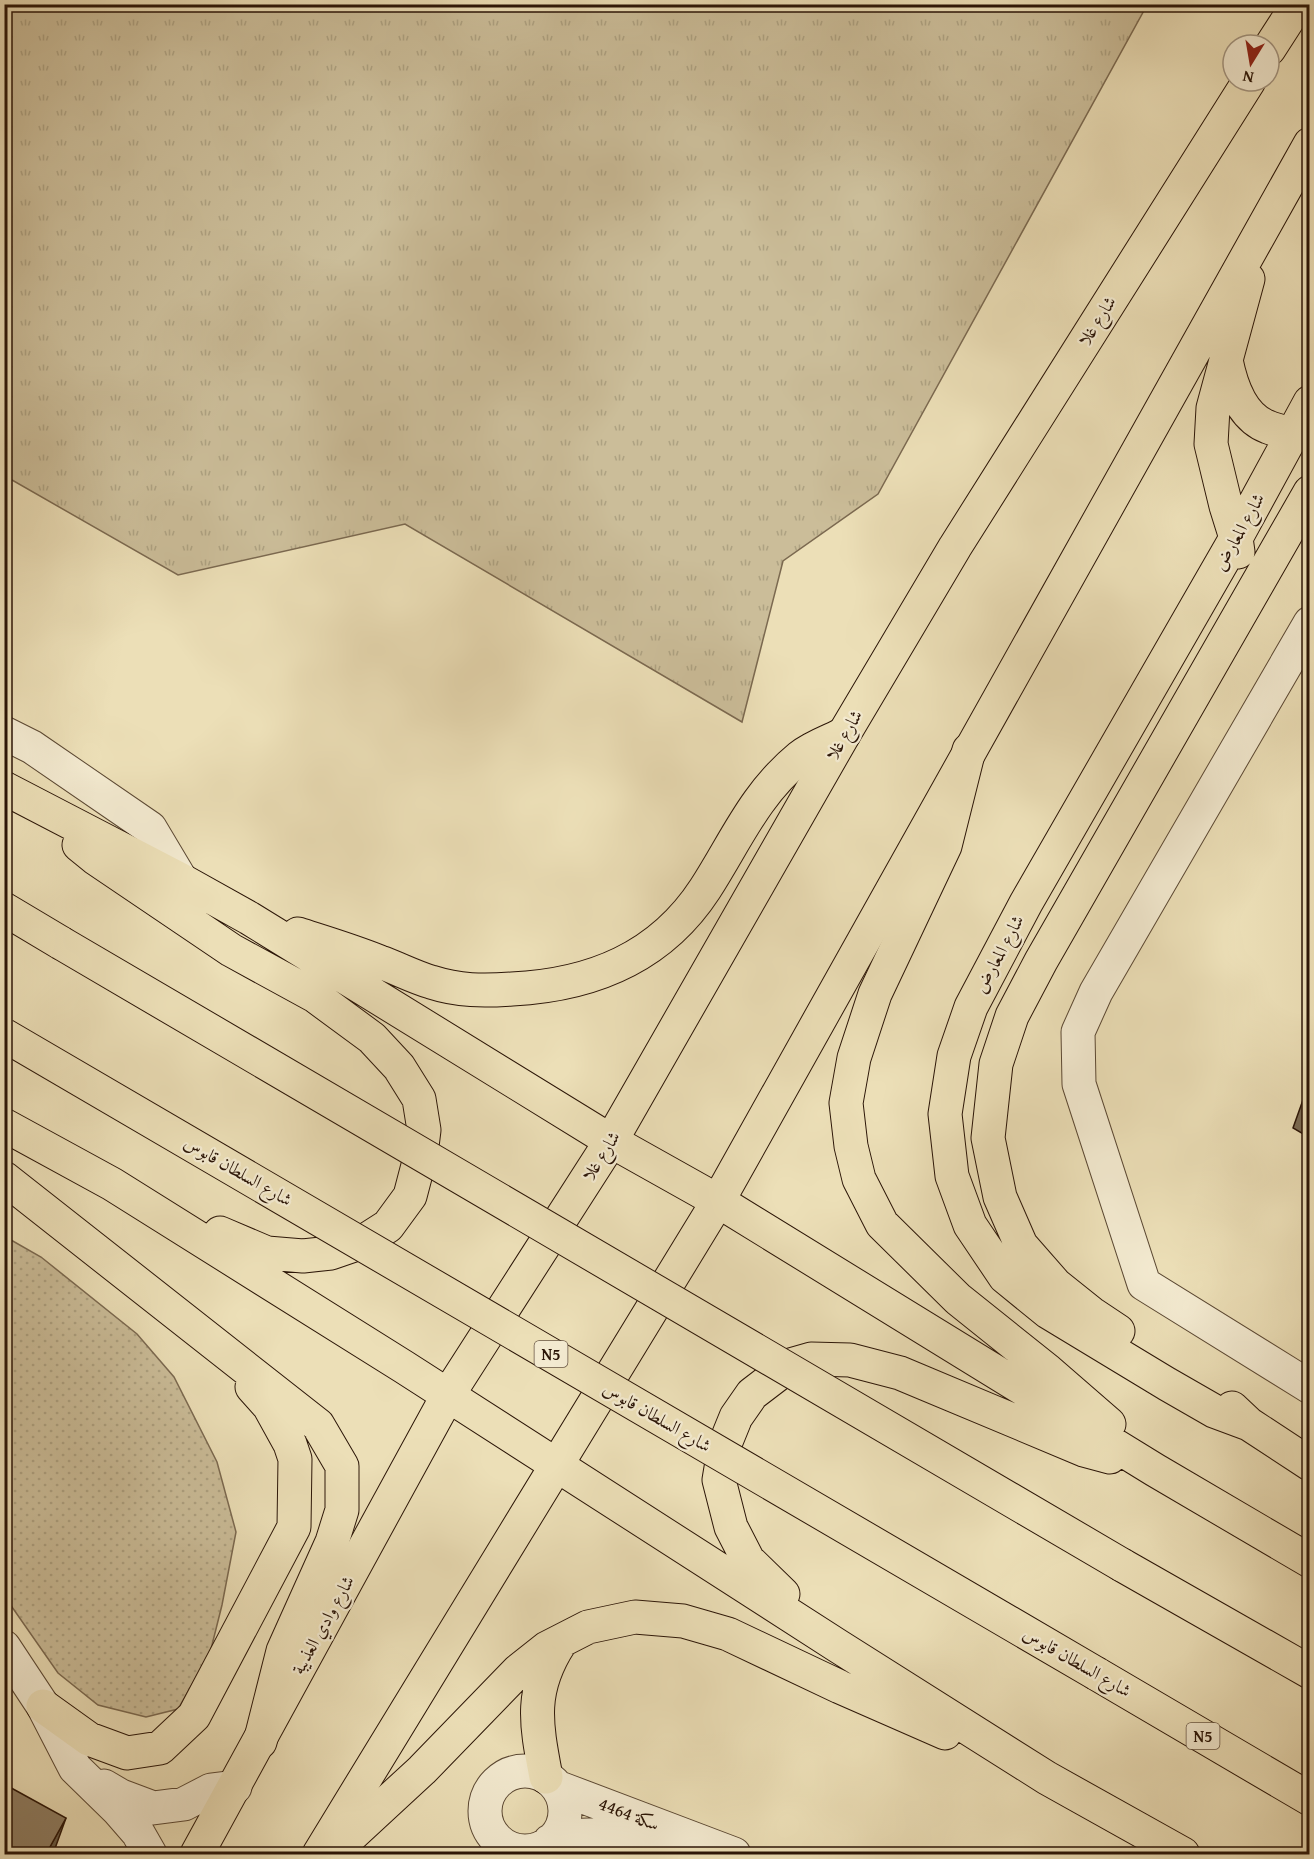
<svg xmlns="http://www.w3.org/2000/svg" width="1314" height="1859" font-family="'Gentium Book Plus',Amiri,serif">
<style>
.grass{fill:url(#grass-tufts);stroke:#7b6950;stroke-width:1.5}
.park{fill:url(#park-dots);stroke:#7b6950;stroke-width:1.5}
.lines{fill:none;stroke-linecap:round;stroke-linejoin:round}
.minor-casing{stroke:#5b4833;stroke-width:35}
.major-casing{stroke:#2b1507;stroke-width:35}
.highway-casing{stroke:#2b1507;stroke-width:35}
.minor{stroke:#f3ead0;stroke-width:33}
.major{stroke:#ecdfb7;stroke-width:33}
.highway{stroke:#ecdfb7;stroke-width:33}
.highway-bridge-casing{stroke:#2b1507;stroke-width:35;stroke-linecap:butt}
.highway-bridge{stroke:#ecdfb7;stroke-width:33}
.wall{fill:#7b6c55;stroke:#2b1507;stroke-width:1.5}
.shaded-wall{fill:#645845;stroke:#2b1507;stroke-width:1.5}
.building{fill:#8f7e63;stroke:#2b1507;stroke-width:1.5}
.labels{text-anchor:middle;stroke-width:4.5;stroke-linejoin:round;paint-order:stroke}
.shield{fill:#f3ead0;stroke:#675543;stroke-width:1.5}
.shield-label{font-size:16px;font-weight:bold;fill:#2b1507}
.street-label{font-size:18px;fill:#2b1507;stroke:#f3ead0}
</style>
<defs>
<pattern id="grass-tufts" width="24" height="20" patternUnits="userSpaceOnUse" patternTransform="scale(1.5)"><rect width="24" height="20" fill="#cbbd99"/><path d="M3 7l-1-3M5 7V3M7 7l1-3M15 17l-1-3M17 17v-4M19 17l1-3" fill="none" stroke="#aea282"/></pattern>
<pattern id="park-dots" width="8" height="8" patternUnits="userSpaceOnUse" patternTransform="scale(1.5)"><rect width="8" height="8" fill="#cbbd99"/><path d="M2 2h.1M6 6h.1" fill="none" stroke="#aea282" stroke-width="1.8" stroke-linecap="round"/></pattern>
</defs>
<rect width="100%" height="100%" fill="#ecdfb7"/>
<filter id="stains"><feTurbulence type="fractalNoise" baseFrequency=".00333" numOctaves="4"/><feColorMatrix values="0 0 0 0 .2 0 0 0 0 .09 0 0 0 0 .02 0 0 0 .5 -.17"/></filter>
<radialGradient id="worn" r=".72"><stop offset=".6" stop-color="#630" stop-opacity="0"/><stop offset="1" stop-color="#630" stop-opacity=".3"/></radialGradient>
<path class="grass" d="M5 4H1147V5L878 494 783 561 742 722 405 524 178 575 5 476Z"/>
<path class="park" d="M4 1236 41 1257 137 1334 174 1377 217 1462 236 1532 222 1605 210 1653 178 1709 146 1717 98 1705 58 1673 5 1597Z"/>
<g class="lines">
<defs>
<path id="minor" d="M1310 623 1096 992 1078 1032 1079 1084 1144 1284 1310 1387
M4 733 32 747 150 828 181 880
M4 1647 43 1706 75 1768 118 1810 138 1833 150 1854
M485 1811a40 40 0 1 1 80 0a40 40 0 1 1-80 0Z
M104 1786 121 1796 153 1808 184 1804 211 1790 235 1787
M557 1787 734 1854
M550 1841C581 1832 617 1833 647 1843 656 1846 664 1851 672 1854"/>
<path id="major" d="M1269 49 1298 4
M1226 360C1231 385 1241 417 1268 427 1275 430 1284 432 1291 434L1308 421
M1238 552 1236 538 1226 506 1211 444 1213 408 1248 279
M1118 1331 1091 1313 1056 1285 1021 1245 1000 1197 988 1138 996 1064 1012 1016 1041 961 1310 492
M1232 1408 1249 1424 1310 1464
M1249 1424 1214 1411 1167 1384 1048 1312 1005 1277 970 1225 952 1176 945 1114 954 1056 971 1007 1026 903 1236 538 1310 402
M197 1854 448 1395 611 1141 844 734 955 547 1249 81
M319 1854 718 1201 1310 144"/>
<path id="highway" d="M969 750 945 846 875 994 854 1058 846 1103 851 1146 859 1179 882 1224 958 1299 1048 1371 1109 1424
M4 788 181 880 249 918 611 1141 718 1201 1155 1470 1310 1561
M79 845 95 858 231 950 315 996 372 1038 399 1067 419 1099 424 1130 421 1154 410 1196 388 1226 363 1242 331 1253 303 1256 267 1253 220 1233
M4 909 61 943
M298 934C326 943 353 951 380 962 397 968 414 977 431 982 459 991 483 991 512 989 592 985 660 958 705 889 736 841 754 795 800 757 812 747 830 741 844 734
M4 1125 112 1184 404 1367 838 1646 1047 1778 1183 1854
M4 1178 318 1425 342 1466V1510L332 1542 283 1651 260 1742
M1122 1565 1310 1672
M783 1594 748 1560 731 1527 719 1480 725 1444 736 1417 752 1394 790 1365 811 1359 850 1360 900 1373 1084 1450 1110 1457
M1097 1674 1310 1799
M43 1706 89 1739 127 1753 160 1748 194 1716 294 1527 295 1459 290 1444 269 1406 252 1387
M546 1777C536 1724 529 1691 560 1643
M331 1854 422 1770 518 1671 547 1648 588 1627 635 1617 683 1621 728 1634 840 1687 945 1733"/>
</defs>
<use href="#minor" class="minor-casing"/>
<use href="#major" class="major-casing"/>
<use href="#highway" class="highway-casing"/>
<use href="#minor" class="minor"/>
<use href="#major" class="major"/>
<use href="#highway" class="highway"/>
<defs>
<path id="highway-bridge" d="M61 943 1122 1565
M4 1035 1097 1674"/>
</defs>
<use href="#highway-bridge" class="highway-bridge-casing"/>
<use href="#highway-bridge" class="highway-bridge"/>
</g>
<path class="wall" d="M1310 1087V1138L1293 1128 1304 1097Z"/>
<path class="shaded-wall" d="M66 1818 53 1854H46Z"/>
<path class="building" d="M1310 1087V1100L1304 1097Z
M4 1784 66 1818 46 1854H4Z"/>
<g class="labels">
<g class="shield">
<rect x="534.5" y="1341" width="33" height="26" rx="4.5"/>
<rect x="1186.5" y="1723" width="33" height="26" rx="4.5"/>
</g>
<g class="shield-label">
<text x="551" y="1360">N5</text>
<text x="1203" y="1742">N5</text>
</g>
<g class="street-label">
<text transform="translate(1097 321) rotate(-58)" y="6">شارع غلا</text>
<text transform="translate(1239 532) rotate(-61)" y="6">شارع المعارض</text>
<text transform="translate(844 735) rotate(-60)" y="6">شارع غلا</text>
<text transform="translate(999 954) rotate(-62)" y="6">شارع المعارض</text>
<text transform="translate(601 1156) rotate(-58)" y="6">شارع غلا</text>
<text transform="translate(238 1171) rotate(30)" y="6">شارع السلطان قابوس</text>
<text transform="translate(657 1417) rotate(30)" y="6">شارع السلطان قابوس</text>
<text transform="translate(323 1625) rotate(-61)" y="6">شارع وادي العذيبة</text>
<text transform="translate(1077 1662) rotate(30)" y="6">شارع السلطان قابوس</text>
<text transform="translate(629 1814) rotate(21)" y="6">سكة 4464</text>
</g>
</g>
<rect width="1314" height="1859" fill="none" stroke="#ecdfb7" stroke-width="24"/>
<rect x="6" y="6" width="1302" height="1847" fill="none" stroke="#2b1507" stroke-width="3"/>
<rect x="12" y="12" width="1290" height="1835" fill="none" stroke="#2b1507" stroke-width="1.5"/>
<g transform="translate(1251 63) rotate(191)"><circle r="28" fill="#f3ead0" stroke="#a39580" stroke-width="1.5"/>
<path d="M0-4.5L10 22L0 15L-10 22Z" fill="#8f2418"/>
<text y="-9" font-size="16" font-weight="bold" text-anchor="middle" fill="#2b1507">N</text>
</g>
<rect width="100%" height="100%" filter="url(#stains)"/>
<rect width="100%" height="100%" fill="url(#worn)"/>
</svg>
